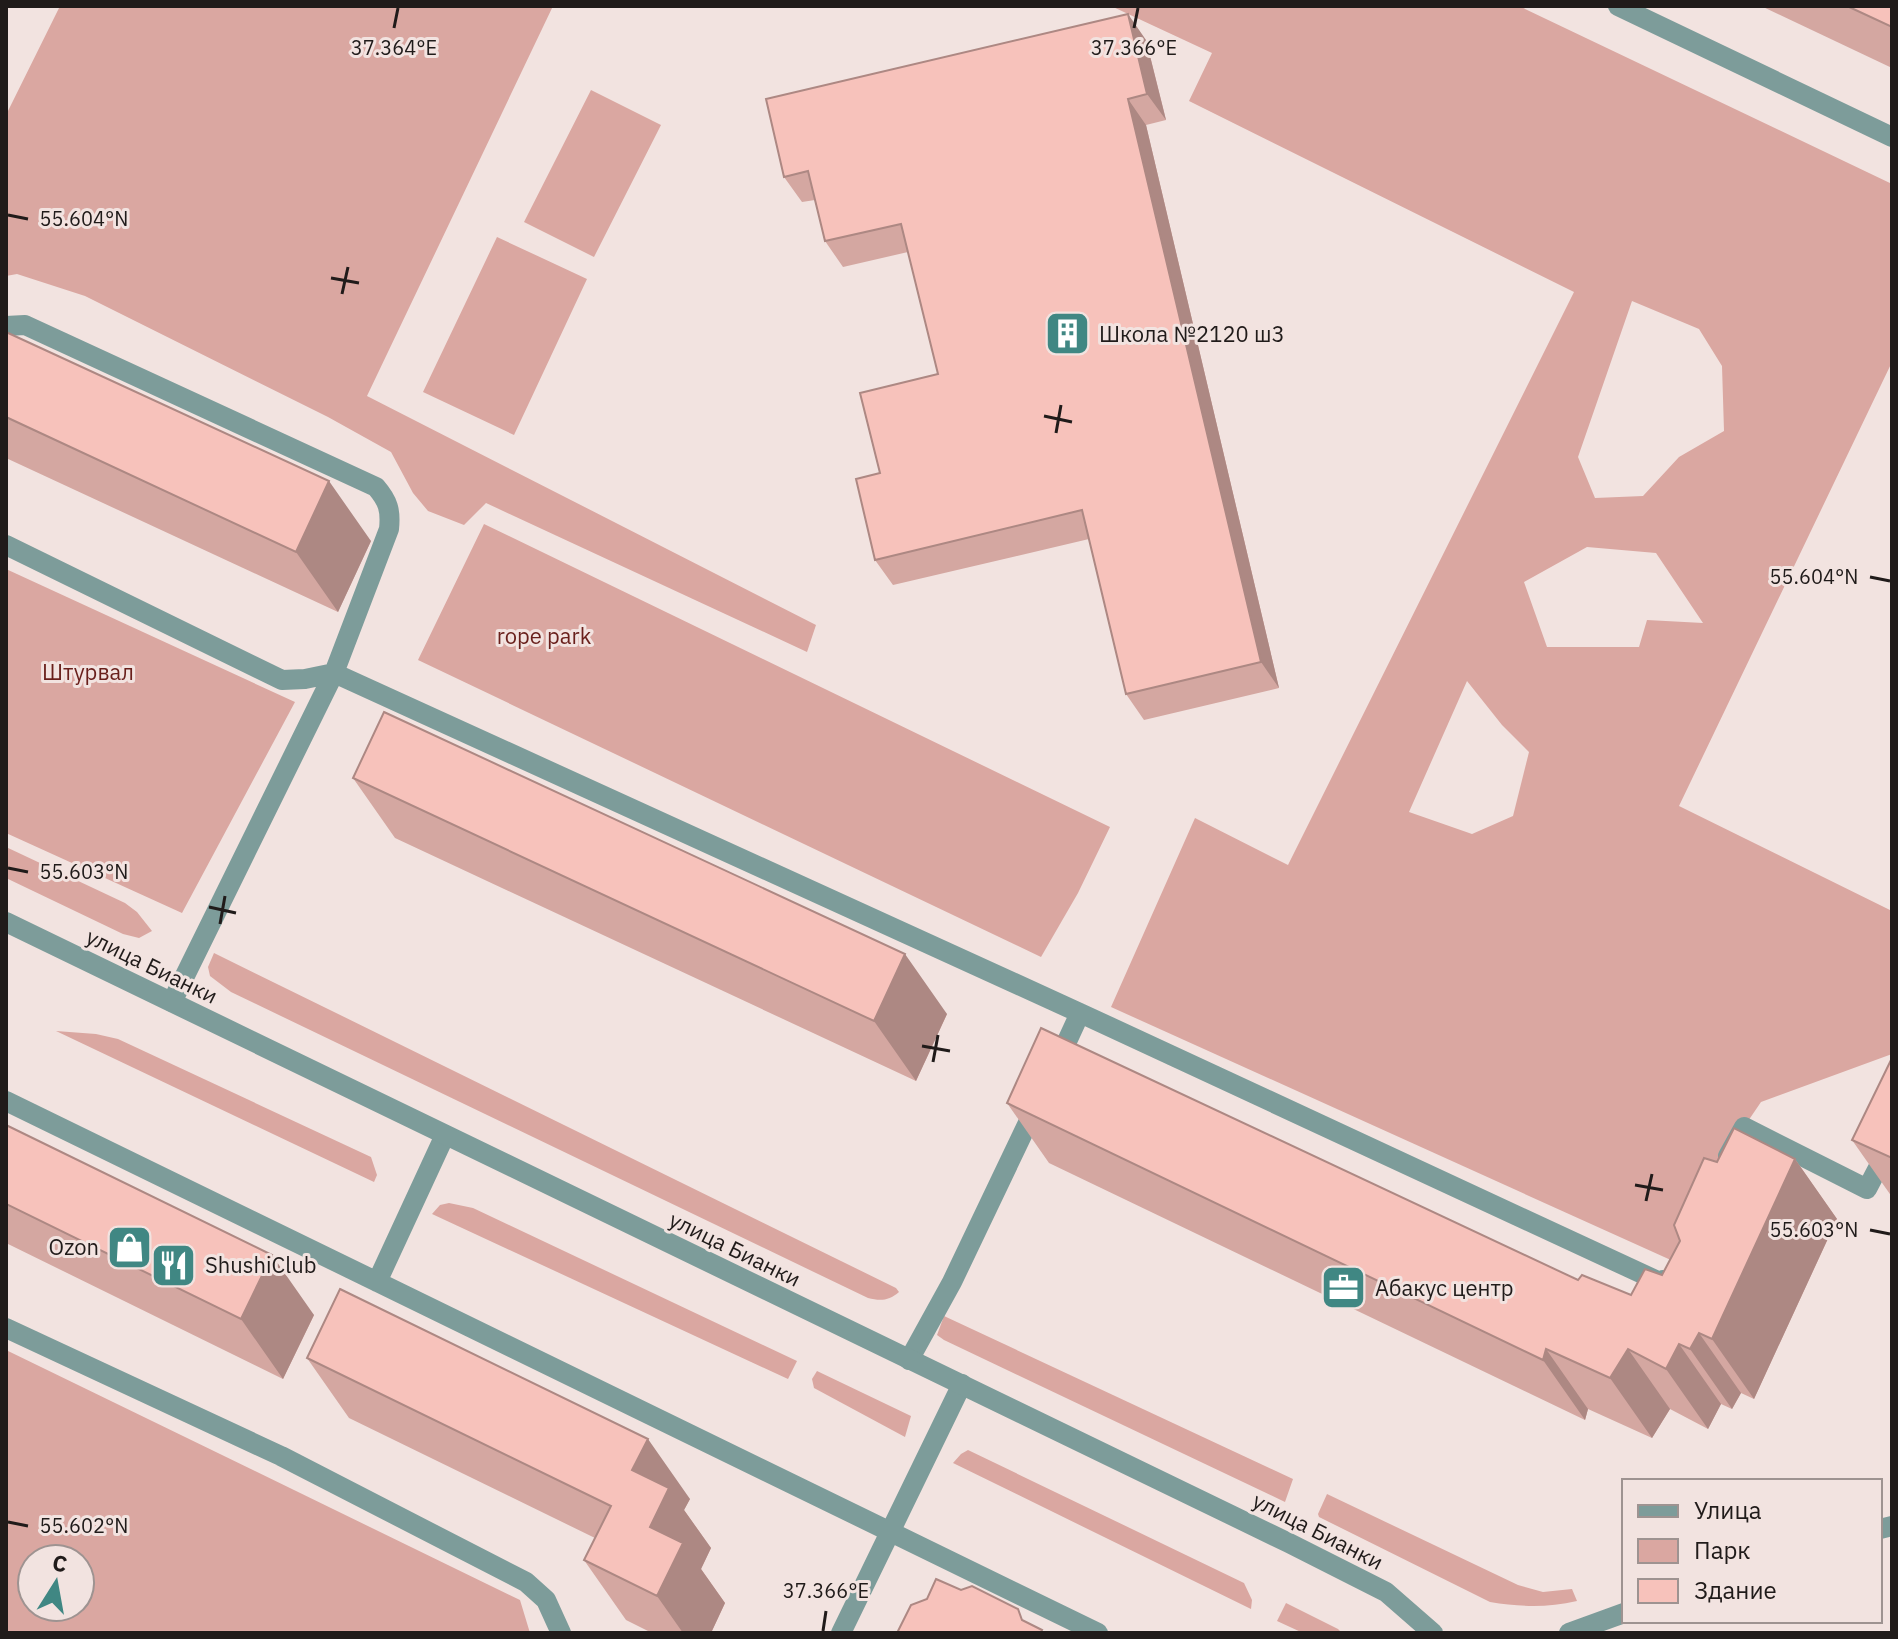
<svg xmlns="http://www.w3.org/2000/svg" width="1898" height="1639" font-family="'IBM Plex Sans',sans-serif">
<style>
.green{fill:#daa7a1;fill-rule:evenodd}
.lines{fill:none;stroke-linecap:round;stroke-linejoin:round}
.service{stroke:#7d9c9a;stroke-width:20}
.minor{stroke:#7d9c9a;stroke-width:20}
.wall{fill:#d4a7a1}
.shaded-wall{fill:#ad8883}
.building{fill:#f7c2bb;stroke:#ad8883;stroke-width:2}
.ticks{fill:none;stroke:#201b1a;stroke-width:3}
.labels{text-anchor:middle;stroke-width:6;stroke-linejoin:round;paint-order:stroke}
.poi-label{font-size:22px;fill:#201b1a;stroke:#f2e3e0;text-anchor:start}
.park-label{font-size:22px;fill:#691f1b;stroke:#f2e3e0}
.street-label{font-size:22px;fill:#201b1a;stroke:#f2e3e0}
.ticks-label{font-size:20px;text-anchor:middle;fill:#201b1a;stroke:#f2e3e0;stroke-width:6;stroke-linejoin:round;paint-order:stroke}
</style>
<rect width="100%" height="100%" fill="#f2e3e0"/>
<path class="green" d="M60 6H553L367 396 816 625 807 652 486 503 464 525 428 511 413 493 391 452 328 417 85 296 17 274 6 276V115Z
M1111 6H1519L1892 184V362L1679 806 1892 911V1054L1761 1102 1744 1127 1673 1261 1111 1007 1195 818 1288 865 1574 292 1189 101 1212 53ZM1632 301 1699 329 1722 366 1724 431 1679 457 1643 496 1595 498 1578 457ZM1587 547 1656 553 1703 623 1647 620 1639 647H1547L1524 582ZM1467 681 1502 725 1529 752 1513 816 1472 834 1409 812Z
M591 90 661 125 594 257 524 222Z
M497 237 587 279 514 435 423 392Z
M484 524 1110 827 1078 893 1041 957 418 660Z
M6 569 295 702 182 913 6 833Z
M6 847 125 903 137 912 152 931 139 938 123 934 6 878Z
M214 953 896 1288 899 1292C889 1301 880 1301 868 1298L231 992 210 976 208 967Z
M56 1031 96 1034 118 1039 371 1157 377 1175 374 1182Z
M449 1203 473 1208 797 1361 788 1379 432 1214 440 1205Z
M944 1316 1293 1479 1285 1502 944 1340 937 1335Z
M6 1350 520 1600 530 1633H6ZM32 1559H80V1607H32Z
M817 1371 911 1416 905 1437 814 1388 812 1379Z
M968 1450 1244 1583 1252 1600 1251 1609 953 1463 961 1454Z
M1327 1494 1518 1585 1543 1592 1572 1589 1577 1601C1547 1608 1520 1607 1490 1602L1319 1517 1318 1514Z
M1286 1603 1338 1629 1342 1633H1303L1277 1621Z"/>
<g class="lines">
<path class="service" d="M1618 6 1892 137
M6 326 25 325 376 487C388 501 391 510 389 529L334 673 172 1002
M6 545 282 680 305 679 334 673 1080 1013 1662 1283 1663 1280
M1057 1063 1080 1013
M6 1101 1098 1633
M1728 1156 1744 1127 1867 1189 1892 1141
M377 1282 445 1135
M6 1328 281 1456 526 1582 546 1600 561 1633
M909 1360 952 1282 1036 1106
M841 1633 962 1384"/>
<path class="minor" d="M6 922 1289 1543 1386 1592 1433 1633
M1880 1529 1892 1526
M1569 1633 1624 1613"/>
</g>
<path class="wall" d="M1761 6H1892V68Z
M1146 40 1166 120 1146 125 1279 688 1144 720 1126 694 1089 539 893 585 875 560 880 473 938 374 908 252 843 267 825 241 815 200 802 202 784 177Z
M6 332 371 541 338 612 6 458Z
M353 778 947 1014 916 1081 395 838Z
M1892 1059V1197L1852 1140Z
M1007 1103 1578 1280 1631 1295 1662 1275 1717 1162 1795 1159 1837 1219 1754 1399 1741 1393 1732 1409 1721 1404 1708 1429 1670 1409 1652 1438 1588 1409 1585 1420 1049 1163Z
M6 1125 314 1315 283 1379 6 1243Z
M307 1358 690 1499 684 1510 711 1548 701 1569 725 1603 711 1633H652L626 1620 584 1560 595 1538 349 1418Z"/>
<path class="shaded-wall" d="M1128 14 1146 40 1166 120 1147 94Z
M1128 99 1146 125 1279 688 1261 662Z
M329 481 371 541 338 612 296 552Z
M905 954 947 1014 916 1081 874 1021Z
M1795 1159 1837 1219 1754 1399 1712 1339Z
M272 1255 314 1315 283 1379 241 1319Z
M1699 1333 1741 1393 1732 1409 1690 1349Z
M1679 1344 1721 1404 1708 1429 1666 1369Z
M1546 1349 1588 1409 1585 1420 1543 1360Z
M1628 1349 1670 1409 1652 1438 1610 1378Z
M648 1439 690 1499 684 1510 711 1548 701 1569 725 1603 711 1633H683L657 1596 650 1527 632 1470Z"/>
<path class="building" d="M1847 6H1892V27Z
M1128 14 1147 94 1128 99 1261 662 1126 694 1082 510 875 560 856 479 880 473 860 393 938 374 901 224 825 241 808 171 784 177 766 99Z
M6 332 329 481 296 552 6 417Z
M384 712 905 954 874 1021 353 778Z
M1041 1028 1578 1280 1582 1275 1631 1295 1645 1269 1662 1275 1680 1241 1674 1225 1704 1158 1717 1162 1734 1128 1795 1159 1712 1339 1699 1333 1690 1349 1679 1344 1666 1369 1628 1349 1610 1378 1546 1349 1543 1360 1007 1103Z
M1892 1058V1158L1852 1140Z
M6 1125 272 1255 241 1319 6 1204Z
M340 1289 648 1439 632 1470 669 1488 650 1527 683 1543 657 1596 584 1560 611 1506 307 1358Z
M936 1579 961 1590 972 1586 1018 1609 1022 1620 1042 1630 1040 1633H897L911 1605 927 1599Z"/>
<path class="ticks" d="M394 28 398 8M1134 28 1138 8M8 215 28 219M331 278 359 283M342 294 348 267M1044 416 1072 422M1056 433 1061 405M1870 577 1890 581M8 868 28 872M209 907 236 913M220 924 225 896M922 1046 950 1051M933 1062 938 1035M1635 1185 1663 1190M1646 1201 1652 1174M1870 1230 1890 1234M8 1522 28 1526M823 1631 826 1611"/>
<defs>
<symbol id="building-square" viewBox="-11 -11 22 22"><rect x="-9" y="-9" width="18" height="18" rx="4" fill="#408783" stroke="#f2e3e0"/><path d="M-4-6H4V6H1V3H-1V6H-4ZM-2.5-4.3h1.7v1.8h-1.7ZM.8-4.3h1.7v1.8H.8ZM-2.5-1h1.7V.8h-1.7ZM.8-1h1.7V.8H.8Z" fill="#fff"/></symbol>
<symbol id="shop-square" viewBox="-11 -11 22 22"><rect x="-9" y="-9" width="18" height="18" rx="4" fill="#408783" stroke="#f2e3e0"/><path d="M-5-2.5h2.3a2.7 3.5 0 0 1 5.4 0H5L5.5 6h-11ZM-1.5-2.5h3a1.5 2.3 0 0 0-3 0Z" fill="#fff"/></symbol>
<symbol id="restaurant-square" viewBox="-11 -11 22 22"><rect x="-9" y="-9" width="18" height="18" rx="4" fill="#408783" stroke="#f2e3e0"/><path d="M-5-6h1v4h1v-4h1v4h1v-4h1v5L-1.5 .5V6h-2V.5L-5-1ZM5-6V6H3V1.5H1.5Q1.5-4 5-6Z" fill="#fff"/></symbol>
<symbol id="office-square" viewBox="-11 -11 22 22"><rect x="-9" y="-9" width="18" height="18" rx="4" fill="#408783" stroke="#f2e3e0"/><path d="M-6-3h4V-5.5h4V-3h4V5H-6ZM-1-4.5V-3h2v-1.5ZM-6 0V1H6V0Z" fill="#fff"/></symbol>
</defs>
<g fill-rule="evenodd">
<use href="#building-square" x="1042" y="308" width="51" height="51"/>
<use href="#shop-square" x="104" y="1222" width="51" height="51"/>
<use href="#restaurant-square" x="148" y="1240" width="51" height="51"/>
<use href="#office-square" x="1318" y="1262" width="51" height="51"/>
</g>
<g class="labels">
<g class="poi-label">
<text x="1099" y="342">Школа №2120 ш3</text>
<text x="99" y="1255" text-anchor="end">Ozon</text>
<text x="205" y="1273">ShushiClub</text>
<text x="1375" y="1296">Абакус центр</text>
</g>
<g class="park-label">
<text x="544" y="644">rope park</text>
<text x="88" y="680">Штурвал</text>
</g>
<g class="street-label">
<text transform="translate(152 966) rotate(26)" y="8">улица Бианки</text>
<text transform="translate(735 1249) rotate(26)" y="8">улица Бианки</text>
<text transform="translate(1318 1531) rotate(27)" y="8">улица Бианки</text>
</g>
</g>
<g class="ticks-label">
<text x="394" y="55">37.364°E</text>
<text x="1134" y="55">37.366°E</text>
<text x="84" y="226">55.604°N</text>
<text x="1814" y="584">55.604°N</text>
<text x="84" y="879">55.603°N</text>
<text x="1814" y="1237">55.603°N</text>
<text x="84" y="1533">55.602°N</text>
<text x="826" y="1598">37.366°E</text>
</g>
<rect width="1898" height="1639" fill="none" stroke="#201b1a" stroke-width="16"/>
<rect x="1622" y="1479" width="260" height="144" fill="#f2e3e0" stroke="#9e9391" stroke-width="2"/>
<rect x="1638" y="1505" width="40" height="12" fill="#7d9c9a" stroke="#9e9391" stroke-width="2"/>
<text x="1694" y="1519" font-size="24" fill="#201b1a">Улица</text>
<rect x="1638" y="1539" width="40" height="24" fill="#daa7a1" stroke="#9e9391" stroke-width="2"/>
<text x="1694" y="1559" font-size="24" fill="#201b1a">Парк</text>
<rect x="1638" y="1579" width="40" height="24" fill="#f7c2bb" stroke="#9e9391" stroke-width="2"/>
<text x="1694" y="1599" font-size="24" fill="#201b1a">Здание</text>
<g transform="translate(56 1583) rotate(11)"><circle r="38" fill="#f2e3e0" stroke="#9e9391" stroke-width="2"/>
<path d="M0-6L14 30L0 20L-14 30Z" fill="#408783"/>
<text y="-12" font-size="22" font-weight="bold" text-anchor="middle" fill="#201b1a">С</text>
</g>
</svg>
